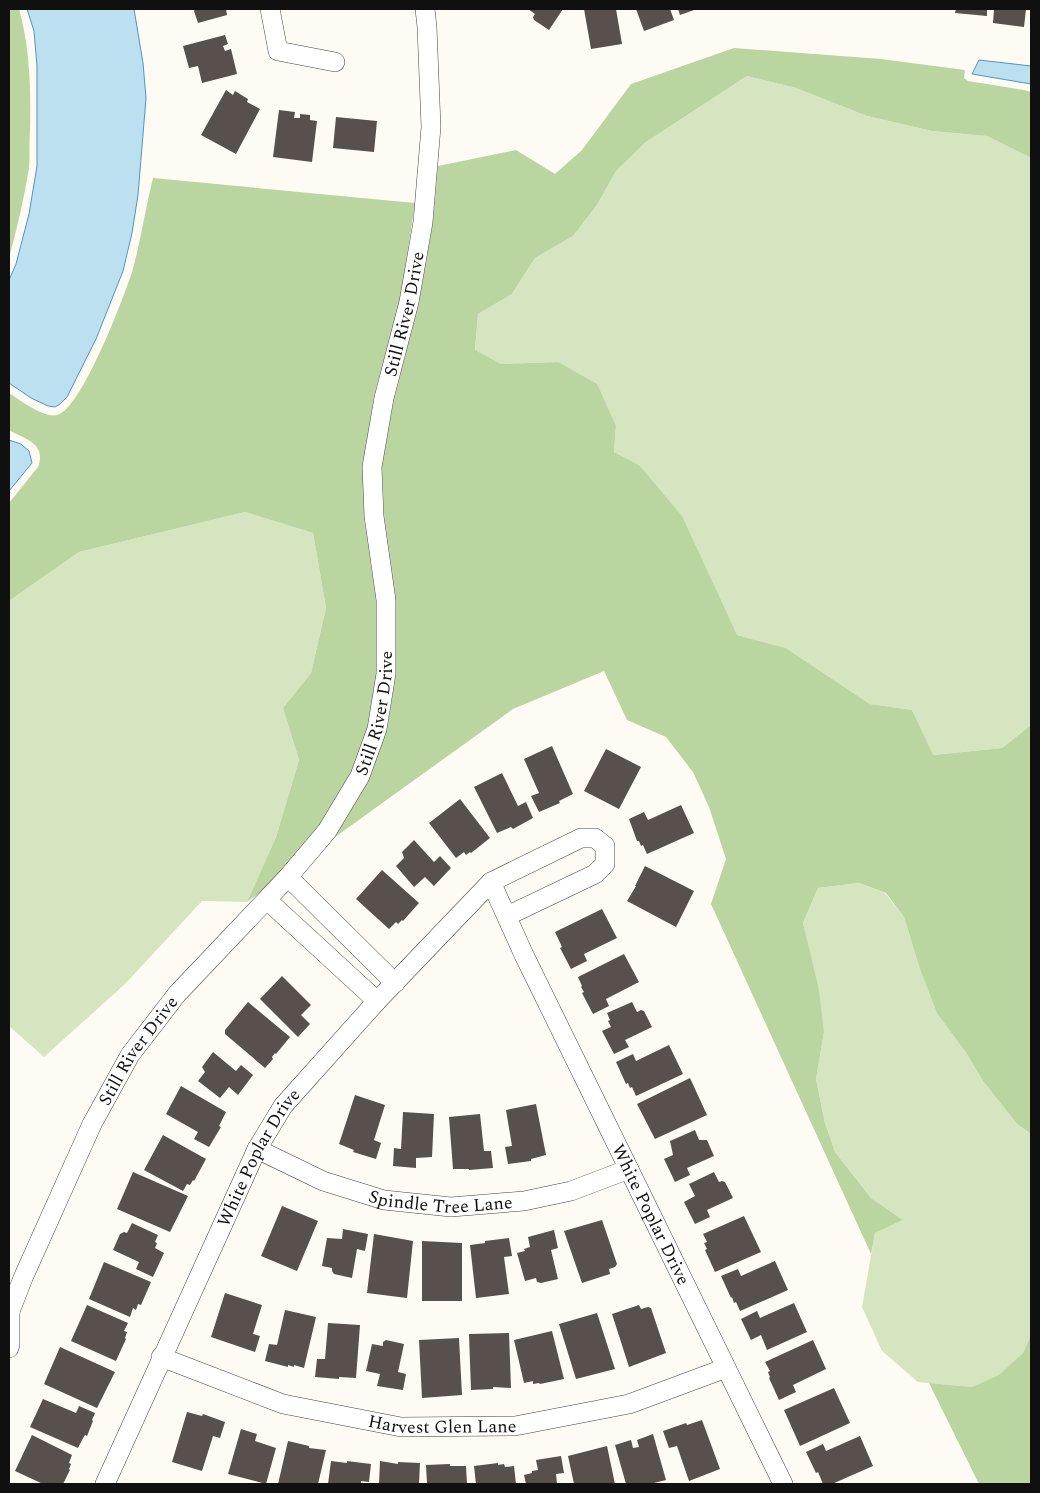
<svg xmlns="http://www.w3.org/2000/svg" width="1040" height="1493" font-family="Spectral,serif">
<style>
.green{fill:#d5e5c0}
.forest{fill:#bbd5a1}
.water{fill:#bde0f0;stroke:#4c97c0}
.building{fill:#57504d}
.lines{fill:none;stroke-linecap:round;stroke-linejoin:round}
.street-casing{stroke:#434343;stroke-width:20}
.street{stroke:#fff;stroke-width:19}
.labels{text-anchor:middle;stroke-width:5;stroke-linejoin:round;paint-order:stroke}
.street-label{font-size:18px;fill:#101010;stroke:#fff}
</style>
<rect width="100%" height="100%" fill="#fefbf4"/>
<path class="green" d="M747 76 796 88 867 116 932 131 987 136 1031 158V725L1002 748 932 755 912 710 870 704 786 648 737 635 639 465 614 452 616 426 558 362 501 364 475 351 478 314 512 294 535 258 573 236 597 205 616 171 646 142Z
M245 512 313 533 326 608 311 673 283 708 299 760 276 837 247 902 202 901 125 984 44 1057 9 1026V601L79 552Z
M859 883 885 893 904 917 919 966 965 1051 983 1081 1017 1124 1031 1134V1335L1023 1353 1000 1375 972 1387 918 1382 882 1351 862 1307 875 1233 903 1220 871 1198 835 1152 825 1123 816 1079 824 1032 803 923 818 888Z"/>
<path class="forest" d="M9 9H19C30 48 31 89 30 130 29 143 30 156 29 168 24 199 17 228 9 258Z
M734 48 881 59 965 70 964 78 968 81 1024 90 1031 92V158L987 136 932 131 867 116 796 88 747 76 646 142 616 171 597 205 573 236 535 258 512 294 478 314 475 350 501 364 558 362 597 384 616 426 614 452 639 465 682 516 737 635 786 648 870 704 912 710 933 755 1002 748 1031 725V1134L1017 1124 983 1081 965 1051 937 1013 919 966 904 917 886 893 859 883 818 888 803 923 819 990 824 1032 816 1079 825 1123 835 1152 871 1198 903 1220 875 1233 871 1254 711 904 726 859 709 807 693 772 666 737 627 720 604 671 513 709 331 840 369 779 387 729 396 674V599L384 514 382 466 394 399 419 302 433 222 438 166 516 150 555 174 582 150 631 84Z
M153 178 415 203 400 301 374 396 363 466 364 518 376 601 377 674 368 728 351 773 319 826 281 872 265 889 247 902 276 837 299 760 283 708 311 673 326 608 313 533 245 512 79 552 9 601V503L38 467C47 443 24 439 9 430V393C20 400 43 418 57 415 81 410 124 297 132 272 141 241 145 209 153 178Z
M1031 1335V1484H979L929 1383 972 1387 999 1375 1023 1353Z"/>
<path class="water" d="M27 9H134L143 63 146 98 138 195 132 233 123 271 96 339 67 397 60 404 55 407 48 406 31 398 9 383V280L16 264 29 214 37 166V66L34 31Z
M979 60 1031 66V84L972 74Z
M9 440 21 444 29 451 32 463 9 491Z"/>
<path class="building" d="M195 9H226L227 15 198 23 194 11Z
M528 9H563L549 30 534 20 533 17 535 14Z
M584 9H616L622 44 591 49Z
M636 9H670L674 20 644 31Z
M678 9H697L680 15Z
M956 9H987V16L955 13Z
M994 9H1026L1024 27 993 23Z
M225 35 228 44 223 46 225 51 231 49 237 74 202 83 198 66 189 68 183 46Z
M226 90 233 95 235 91 248 99 247 102 260 109 236 154 201 135Z
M279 110 295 112 294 118H300V114L310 115V120L317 121 312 162 273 157Z
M336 117 377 121 374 152 333 148Z
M552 746 573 794 559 801 560 803 539 812 531 796 539 793 524 759Z
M606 749 641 767 619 809 584 791Z
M502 773 518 806 526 802 533 818 513 829 511 827 497 833 474 787Z
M460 799 490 838 471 853 470 852 466 855 464 852 456 858 429 823Z
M681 805 694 833 647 854 643 845 641 846 639 841H637L629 819 644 812 648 820Z
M414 840 434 862 440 856 451 868 434 886 425 877 414 887 396 866 404 858 402 852Z
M645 866 694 891 676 927 627 901 636 886H635Z
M382 870 419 903 403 921 402 920 398 924 396 922 389 929 356 899Z
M602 909 617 938 584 954 587 961 571 969 560 948 562 947 555 932Z
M624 954 639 982 606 999 609 1006 593 1014 582 993 584 992 581 987 582 986 578 977Z
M282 976 311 1005 301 1015 310 1024 298 1037 260 999Z
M248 1002 290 1037 276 1054 275 1053 272 1057 273 1059 265 1068 225 1034V1030Z
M632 1002 637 1012 641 1010 644 1011 652 1027 625 1040 629 1047 614 1054 602 1031 611 1027 608 1021 610 1020 607 1013Z
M669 1045 683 1074 636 1096 632 1087 630 1088 628 1083 626 1084 616 1062 633 1054 636 1061Z
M213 1052 236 1071 241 1065 253 1075 238 1095 229 1087 220 1098 198 1081 205 1072 202 1067Z
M690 1078 707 1115 655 1139 637 1104Z
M181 1086 226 1112 219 1126 221 1127 209 1147 194 1139 198 1132 166 1114Z
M355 1095 385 1105 374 1140 381 1143 376 1159 353 1152 354 1150 339 1144Z
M536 1104 546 1155 531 1159V1161L508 1164 505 1147 512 1146 506 1110Z
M403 1112 434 1114 432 1157 416 1158V1168L393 1166 394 1148 401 1149Z
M480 1114 484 1151H491L493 1168 469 1170V1169H453L449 1117Z
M695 1130 699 1140H707L714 1156 687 1168 690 1175 675 1182 664 1159 673 1155 670 1141Z
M163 1135 206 1159 194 1181 193 1180 190 1185 187 1184 183 1191 144 1170Z
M133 1172 188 1196 170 1232 117 1209Z
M714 1172 719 1182 722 1181 725 1182 733 1198 707 1210 710 1217 695 1224 684 1202 695 1196 689 1184Z
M282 1206 318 1221 297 1271 261 1256Z
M744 1216 761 1252 715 1272 705 1250 707 1249 704 1243 707 1242 703 1234Z
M602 1220 617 1264 615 1267 609 1269 610 1274 582 1283 564 1231Z
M132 1223 158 1235 155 1242 157 1243 155 1248 164 1253 153 1277 136 1269 139 1262 113 1250 120 1234 124 1232 127 1233Z
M343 1229 368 1234 365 1251 357 1249 352 1278 334 1274 332 1271V1268L322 1266 327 1238 342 1239Z
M554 1230 558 1248 551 1250 558 1279 541 1283 537 1282 536 1278 525 1281 517 1253 525 1251 524 1249 530 1247 528 1237Z
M374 1234 413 1241 407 1298 367 1293Z
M509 1238 512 1256 504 1257 509 1294 476 1298 470 1245 485 1243V1241Z
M422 1241 462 1243V1301H422Z
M775 1261 788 1290 740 1311 736 1302 734 1303 732 1297 731 1298 721 1276 738 1269 741 1276Z
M104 1262 151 1282 141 1305 138 1304 136 1310 133 1308 130 1317 89 1299Z
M225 1293 262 1305 253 1334 260 1336 255 1352 211 1337Z
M794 1303 807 1332 767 1350 761 1335 751 1340 741 1319 757 1311 760 1318Z
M87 1305 128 1323 124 1331 127 1332 125 1338 126 1339 116 1361 71 1341Z
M639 1305 641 1309 648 1307 651 1308 666 1353 629 1367 612 1314Z
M285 1310 316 1317 304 1368 294 1365V1367L288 1365V1367L265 1361 269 1344 277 1345Z
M597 1313 615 1369 576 1379 559 1324Z
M328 1323 360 1325 356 1378 339 1377V1379L315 1377 317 1359H325Z
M552 1331 564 1379 540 1384 539 1383 533 1384V1381L524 1383 514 1340Z
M509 1333 511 1388 493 1387V1389L471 1390 469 1334Z
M459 1338 462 1395 422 1398 419 1340Z
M386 1340 404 1344 398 1372 406 1374 403 1390 377 1386 380 1374 366 1371 372 1344 383 1346V1342Z
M813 1340 826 1369 793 1385 796 1392 779 1400 769 1378 770 1377 768 1372 770 1371 765 1362Z
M60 1347 115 1372 97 1408 44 1384Z
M834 1388 850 1423 800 1446 784 1410Z
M43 1399 76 1413 79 1406 95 1413 92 1420 93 1421 87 1436 85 1435 82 1440 78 1448 30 1427Z
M187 1412 202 1416 203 1414 225 1422 220 1438 213 1436 202 1471 172 1462Z
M702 1420 720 1469 689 1481 677 1446 669 1448 663 1431 686 1423 687 1425Z
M241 1429 257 1434 255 1441 276 1448 266 1484 228 1474Z
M653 1434 666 1480 650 1484H626L615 1445 631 1440 633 1448 639 1447 637 1440Z
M32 1435 72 1455 69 1463 71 1464 69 1469 70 1470 63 1484H43L15 1471Z
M860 1436 873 1466 832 1484H823L818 1472 816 1473 806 1452 823 1444 826 1451Z
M288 1441 309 1446V1448L326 1450 318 1484H278Z
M607 1446 615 1484H574L568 1456Z
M561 1456 564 1473 556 1474 557 1484H526L524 1475 532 1473V1471L538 1470 536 1460Z
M331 1461 347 1463V1461L371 1464 369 1482 361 1481V1484H328Z
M380 1461 398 1464V1462L420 1463 419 1484H379Z
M498 1463V1465L504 1464 505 1467 514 1466 516 1484H476L474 1466Z
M450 1464V1466H466L467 1484H427L426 1465Z"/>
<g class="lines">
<defs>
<g id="street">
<path d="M270 9 278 51 335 62"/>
<path d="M288 877 395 983"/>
<path id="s1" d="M491 882 524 955 783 1484"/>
<path d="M267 900 377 1001"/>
<path id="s2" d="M257 1149 323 1181 384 1200 451 1207 524 1201 571 1191 629 1169"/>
<path id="s3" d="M9 1314 23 1278 92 1124 130 1055 177 994 288 877 327 831 360 776 377 729 386 674V600L374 516 372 467 384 398 409 302 423 222 431 127 427 27 425 9"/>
<path d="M9 1348 10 1344V1313"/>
<path id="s4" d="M161 1357 283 1404 401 1427 515 1426 629 1404 726 1368"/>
<path id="s5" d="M105 1484 257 1149 283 1106 377 1001 491 882 581 838H595L605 846V864L595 874 507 916"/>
</g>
</defs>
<use href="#street" class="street-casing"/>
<use href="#street" class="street"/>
</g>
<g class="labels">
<g class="street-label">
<text dy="6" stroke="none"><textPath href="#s3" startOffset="1119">Still River Drive</textPath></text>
<text dy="6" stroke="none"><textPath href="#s3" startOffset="714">Still River Drive</textPath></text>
<text dy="6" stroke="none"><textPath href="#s3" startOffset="294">Still River Drive</textPath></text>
<text dy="6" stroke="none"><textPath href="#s5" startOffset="361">White Poplar Drive</textPath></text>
<text dy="6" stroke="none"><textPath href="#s2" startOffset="194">Spindle Tree Lane</textPath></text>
<text dy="6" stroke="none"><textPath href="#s1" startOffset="369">White Poplar Drive</textPath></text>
<text dy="6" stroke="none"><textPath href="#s4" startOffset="292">Harvest Glen Lane</textPath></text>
</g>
</g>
<rect width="1040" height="1493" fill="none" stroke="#101010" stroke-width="20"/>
</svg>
